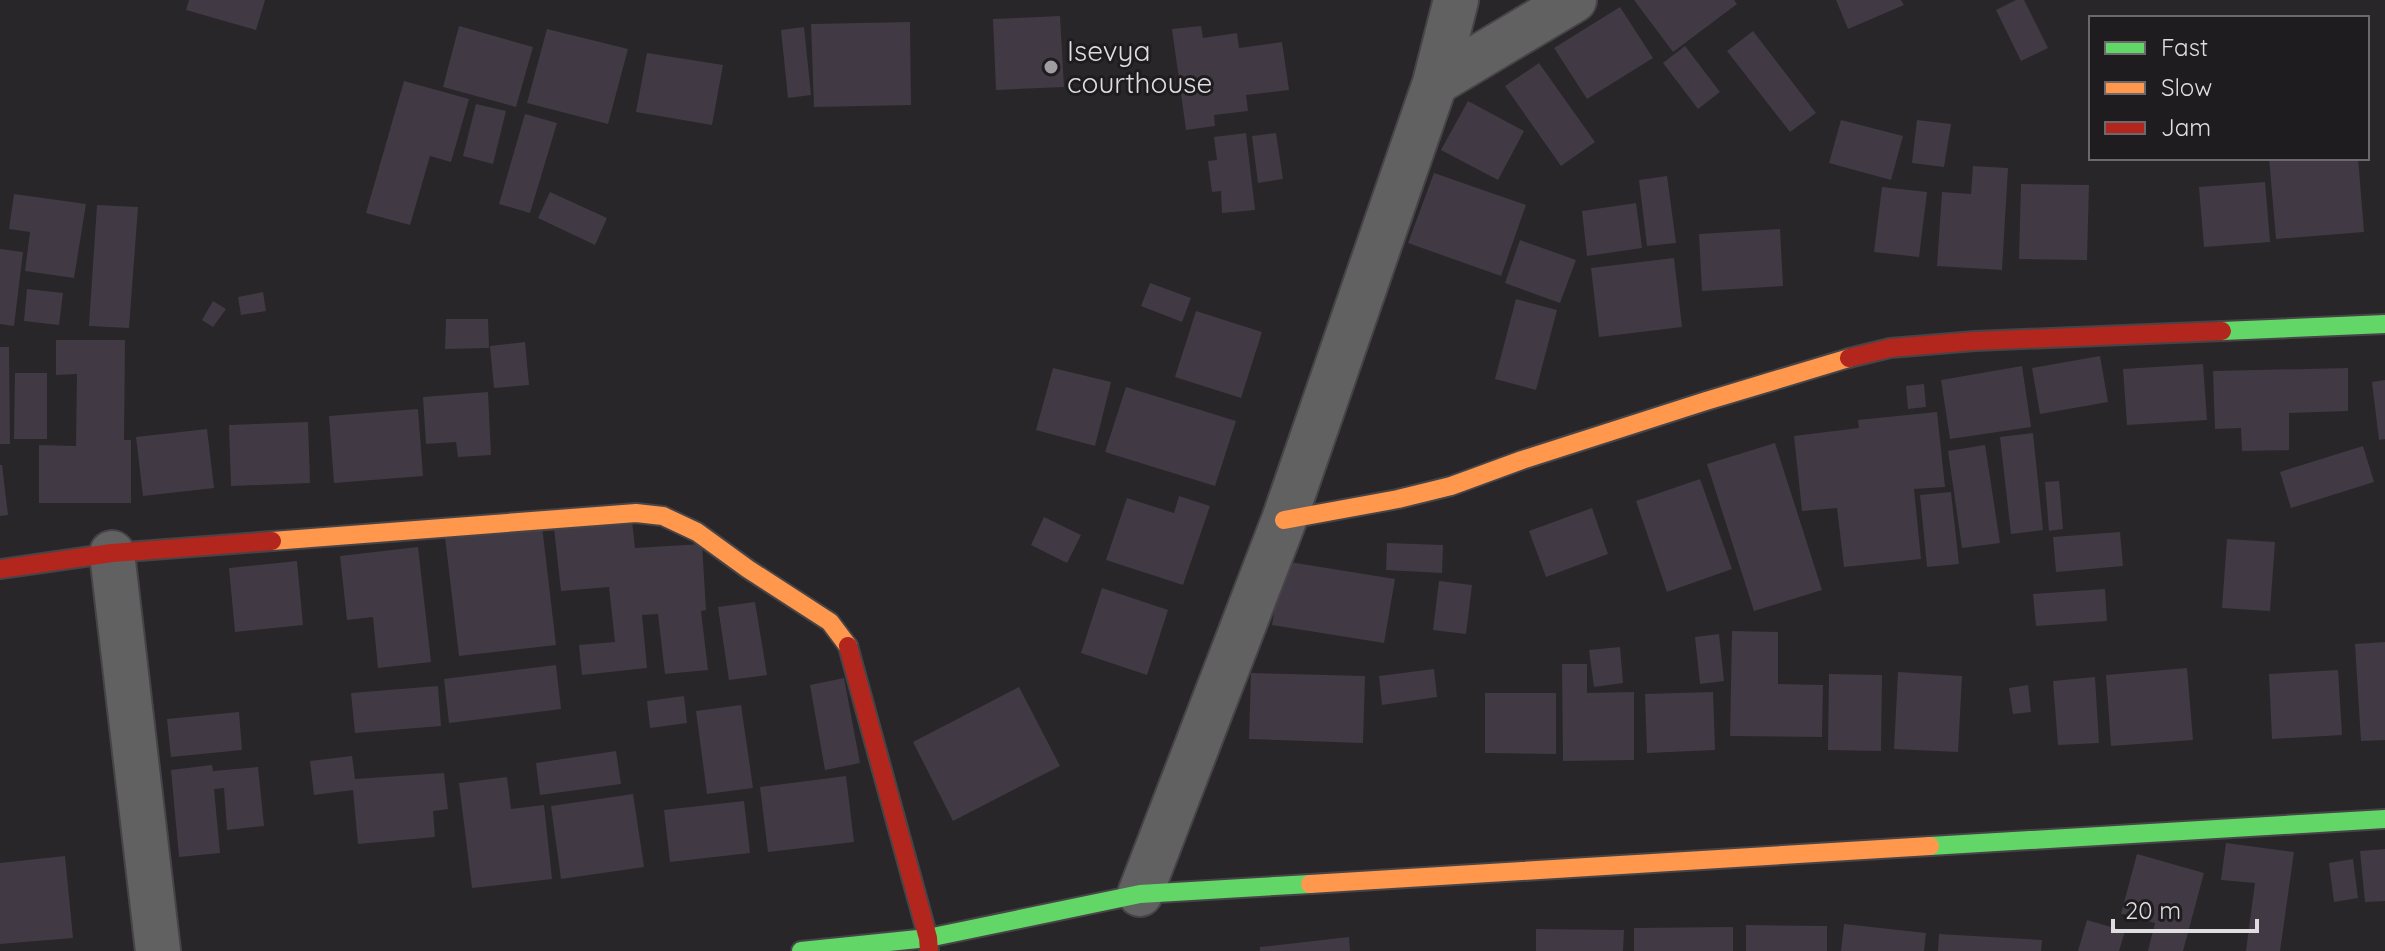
<svg xmlns="http://www.w3.org/2000/svg" width="2385" height="951" font-family="Quicksand,sans-serif">
<style>
.building{fill:#413944}
.lines{fill:none;stroke-linecap:round;stroke-linejoin:round}
.street-casing{stroke:#464447;stroke-width:48}
.fast-casing{stroke:#464447;stroke-width:22}
.slow-casing{stroke:#464447;stroke-width:22}
.jam-casing{stroke:#464447;stroke-width:22}
.street{stroke:#626162;stroke-width:44}
.fast{stroke:#63d668;stroke-width:18}
.slow{stroke:#ff974d;stroke-width:18}
.jam{stroke:#b3261e;stroke-width:18}
.poi-dot{fill:#9f9da0;stroke:#1f1c20;stroke-width:3}
.labels{text-anchor:middle;stroke-width:6;stroke-linejoin:round;paint-order:stroke}
.poi-label{font-size:28px;fill:#dfdde0;stroke:#1f1c20;text-anchor:start}
</style>
<rect width="100%" height="100%" fill="#282629"/>
<path class="building" d="M189 0H265L256 30 186 10Z
M1634 0H1734L1737 4 1673 52Z
M1836 0H1901L1904 5 1848 29Z
M2016 0H2024L2048 48 2021 61 1996 10Z
M1620 7 1653 58 1587 99 1554 48Z
M1060 16 1064 87 996 90 993 19Z
M910 22 911 105 814 107 811 24Z
M459 26 533 47 516 107 443 87Z
M1201 26 1203 38 1237 33 1239 48 1282 42 1289 90 1246 95 1248 111 1214 115 1215 126 1186 130 1172 29Z
M804 27 811 95 788 98 781 30Z
M547 29 628 49 608 124 527 103Z
M1753 31 1816 113 1790 132 1727 51Z
M1685 46 1720 92 1698 109 1663 63Z
M647 53 723 65 712 125 636 112Z
M1539 63 1595 142 1561 166 1505 86Z
M404 81 469 99 451 162 430 156 410 225 366 213Z
M1468 101 1524 131 1498 180 1441 150Z
M476 104 506 111 493 164 463 156Z
M525 114 557 123 530 213 499 204Z
M1841 120 1903 136 1891 180 1829 163Z
M1917 120 1951 124 1944 167 1912 163Z
M1246 133 1255 210 1222 213 1221 191 1212 192 1208 161 1217 160 1214 137Z
M1276 133 1283 179 1258 183 1252 136Z
M2269 158H2358L2364 232 2276 239Z
M1973 166 2008 168 2002 270 1937 266 1942 192 1971 194Z
M1434 173 1526 205 1501 276 1408 243Z
M1667 176 1676 243 1647 246 1639 180Z
M2265 182 2270 242 2204 247 2199 187Z
M2021 184 2089 185 2087 260 2019 259Z
M1882 187 1927 192 1919 257 1874 252Z
M550 192 607 218 595 245 538 218Z
M14 194 86 204 74 278 25 271 30 232 9 229Z
M1636 203 1642 248 1587 256 1582 211Z
M97 205 138 207 129 328 89 326Z
M1780 229 1783 286 1702 291 1699 234Z
M1520 240 1576 260 1560 303 1505 283Z
M0 249 23 252 14 326 0 324Z
M1674 258 1682 327 1599 337 1591 268Z
M1150 283 1191 298 1182 322 1141 306Z
M27 289 63 293 59 325 24 321Z
M263 292 266 311 241 315 238 297Z
M1516 299 1557 310 1536 390 1495 379Z
M213 301 226 309 213 327 202 320Z
M1196 311 1262 332 1241 398 1175 377Z
M446 319H488L489 348 445 349Z
M56 340H125L124 440H131V503H39V445L76 446 77 374 56 375Z
M525 342 529 385 494 388 490 346Z
M0 347H9L10 444H0Z
M2100 356 2108 402 2040 414 2032 368Z
M2203 364 2207 420 2127 425 2123 369Z
M2022 366 2031 427 1950 439 1941 380Z
M1053 368 1111 382 1095 446 1036 430Z
M2348 368V411L2289 413V450L2242 451 2241 428 2215 429 2213 371Z
M15 373H47V439H14Z
M2385 380V439L2379 440 2372 382Z
M1924 384 1926 407 1908 409 1906 386Z
M1126 387 1236 421 1215 486 1105 452Z
M488 392 491 455 458 457 456 442 426 444 423 397Z
M418 409 423 476 334 483 329 416Z
M1937 412 1945 487 1914 489 1921 559 1844 567 1837 508 1802 511 1794 436 1859 428 1858 420Z
M308 422 310 483 231 486 229 425Z
M207 429 214 488 143 496 136 437Z
M2033 433 2043 530 2011 534 2000 437Z
M1775 443 1822 590 1754 611 1707 464Z
M1985 445 2000 543 1962 548 1948 451Z
M2363 446 2374 482 2291 508 2280 472Z
M0 465H2L8 515 0 516Z
M1700 479 1732 569 1667 592 1636 501Z
M2059 481 2063 529 2049 531 2045 482Z
M1951 492 1959 564 1927 567 1920 495Z
M1179 496 1210 506 1183 585 1106 560 1127 498 1174 513Z
M1592 508 1608 554 1546 577 1529 531Z
M1044 517 1081 535 1067 563 1031 545Z
M632 520 635 548 702 544 706 610 701 611 708 670 665 674 658 614 642 615 647 668 582 675 579 645 615 642 609 587 561 591 554 528Z
M542 526 556 645 459 656 445 537Z
M2120 532 2123 566 2056 572 2053 537Z
M2227 539 2275 542 2270 611 2222 608Z
M1387 543 1443 545 1442 573 1386 570Z
M418 547 431 662 378 668 373 617 347 620 340 556Z
M297 561 303 625 235 632 229 568Z
M1283 561 1395 579 1384 643 1272 625Z
M1439 581 1472 585 1466 634 1433 630Z
M1102 588 1168 610 1147 675 1081 653Z
M2105 589 2107 621 2036 626 2033 594Z
M755 602 767 675 729 680 718 607Z
M1732 631 1778 632V684L1823 685 1822 737 1730 736Z
M1719 634 1724 681 1700 684 1695 637Z
M2385 642V740L2361 741 2355 644Z
M1620 647 1623 683 1594 687 1589 650Z
M1562 664H1587V693L1634 692V760L1563 761Z
M556 665 561 709 449 723 444 679Z
M2187 668 2193 740 2111 746 2106 675Z
M1434 669 1437 697 1382 705 1379 676Z
M2338 670 2342 735 2272 739 2269 674Z
M1898 672 1962 676 1958 752 1894 749Z
M1251 673 1365 676 1363 743 1249 739Z
M1829 674 1882 675 1881 751 1828 750Z
M2095 677 2099 743 2058 745 2053 681Z
M844 678 860 763 825 770 810 685Z
M2028 685 2031 712 2013 714 2009 688Z
M438 686 441 726 355 733 351 693Z
M1019 687 1060 766 953 821 913 742Z
M1713 692 1715 750 1647 753 1645 694Z
M1485 693H1556V754L1485 753Z
M684 696 687 723 650 728 647 701Z
M741 705 753 788 707 794 696 711Z
M239 712 242 750 171 757 167 719Z
M616 751 621 784 540 795 536 763Z
M352 756 355 779 444 773 448 809 433 811 435 837 358 844 353 790 314 795 310 761Z
M212 765 213 771 258 767 264 826 227 830 224 788 214 789 220 853 179 857 171 770Z
M846 776 854 842 768 852 760 787Z
M507 777 511 809 544 805 552 879 472 888 459 783Z
M633 794 644 867 561 879 551 806Z
M744 801 750 853 670 862 664 810Z
M2226 843 2294 852 2280 951H2246L2255 883 2221 880Z
M2385 849V901L2365 902 2360 851Z
M2137 854 2204 873 2183 951H2148L2155 923 2121 914Z
M65 856 73 938 0 944V863Z
M2353 859 2358 898 2334 902 2329 863Z
M2087 920 2125 931 2119 951H2078Z
M1844 924 1926 933 1924 951H1841Z
M1746 925 1827 926V951H1746Z
M1733 927V951H1634V928Z
M1536 929 1624 930 1623 951H1536Z
M1939 934 2042 940 2041 951H1938Z
M1349 937 1350 951H1260V947Z"/>
<g class="lines">
<defs>
<path id="street" d="M1435 83 1574 0
M112 553 158 951
M1140 894 1284 520 1435 83 1456 0"/>
<path id="fast" d="M2222 331 2385 324
M1930 846 2385 819
M801 951 928 938 1140 894 1310 884"/>
<path id="slow" d="M1284 520 1398 499 1451 486 1522 460 1706 401 1849 358
M272 541 636 513 663 516 697 532 748 569 830 622 848 646
M1310 884 1930 846"/>
<path id="jam" d="M1849 358 1890 348 1975 341 2222 331
M0 569 112 553 272 541
M848 646 928 938 929 951"/>
</defs>
<use href="#street" class="street-casing"/>
<use href="#fast" class="fast-casing"/>
<use href="#slow" class="slow-casing"/>
<use href="#jam" class="jam-casing"/>
<use href="#street" class="street"/>
<use href="#fast" class="fast"/>
<use href="#slow" class="slow"/>
<use href="#jam" class="jam"/>
</g>
<circle class="poi-dot" cx="1051" cy="67" r="8"/>
<g class="labels">
<g class="poi-label">
<text x="1067" y="61">Isevya<tspan x="1067" dy="32">courthouse</tspan></text>
</g>
</g>
<rect x="2089" y="16" width="280" height="144" fill="#1f1c20" stroke="#6c696d" stroke-width="2"/>
<rect x="2105" y="42" width="40" height="12" fill="#63d668" stroke="#6c696d" stroke-width="2"/>
<text x="2161" y="56" font-size="24" fill="#dfdde0">Fast</text>
<rect x="2105" y="82" width="40" height="12" fill="#ff974d" stroke="#6c696d" stroke-width="2"/>
<text x="2161" y="96" font-size="24" fill="#dfdde0">Slow</text>
<rect x="2105" y="122" width="40" height="12" fill="#b3261e" stroke="#6c696d" stroke-width="2"/>
<text x="2161" y="136" font-size="24" fill="#dfdde0">Jam</text>
<path d="M2113 919v12h144v-12" fill="none" stroke="#dfdde0" stroke-width="4"/>
<text x="2125" y="919" font-size="24" fill="#dfdde0" stroke="#1f1c20" stroke-width="6" paint-order="stroke">20 m</text>
</svg>
